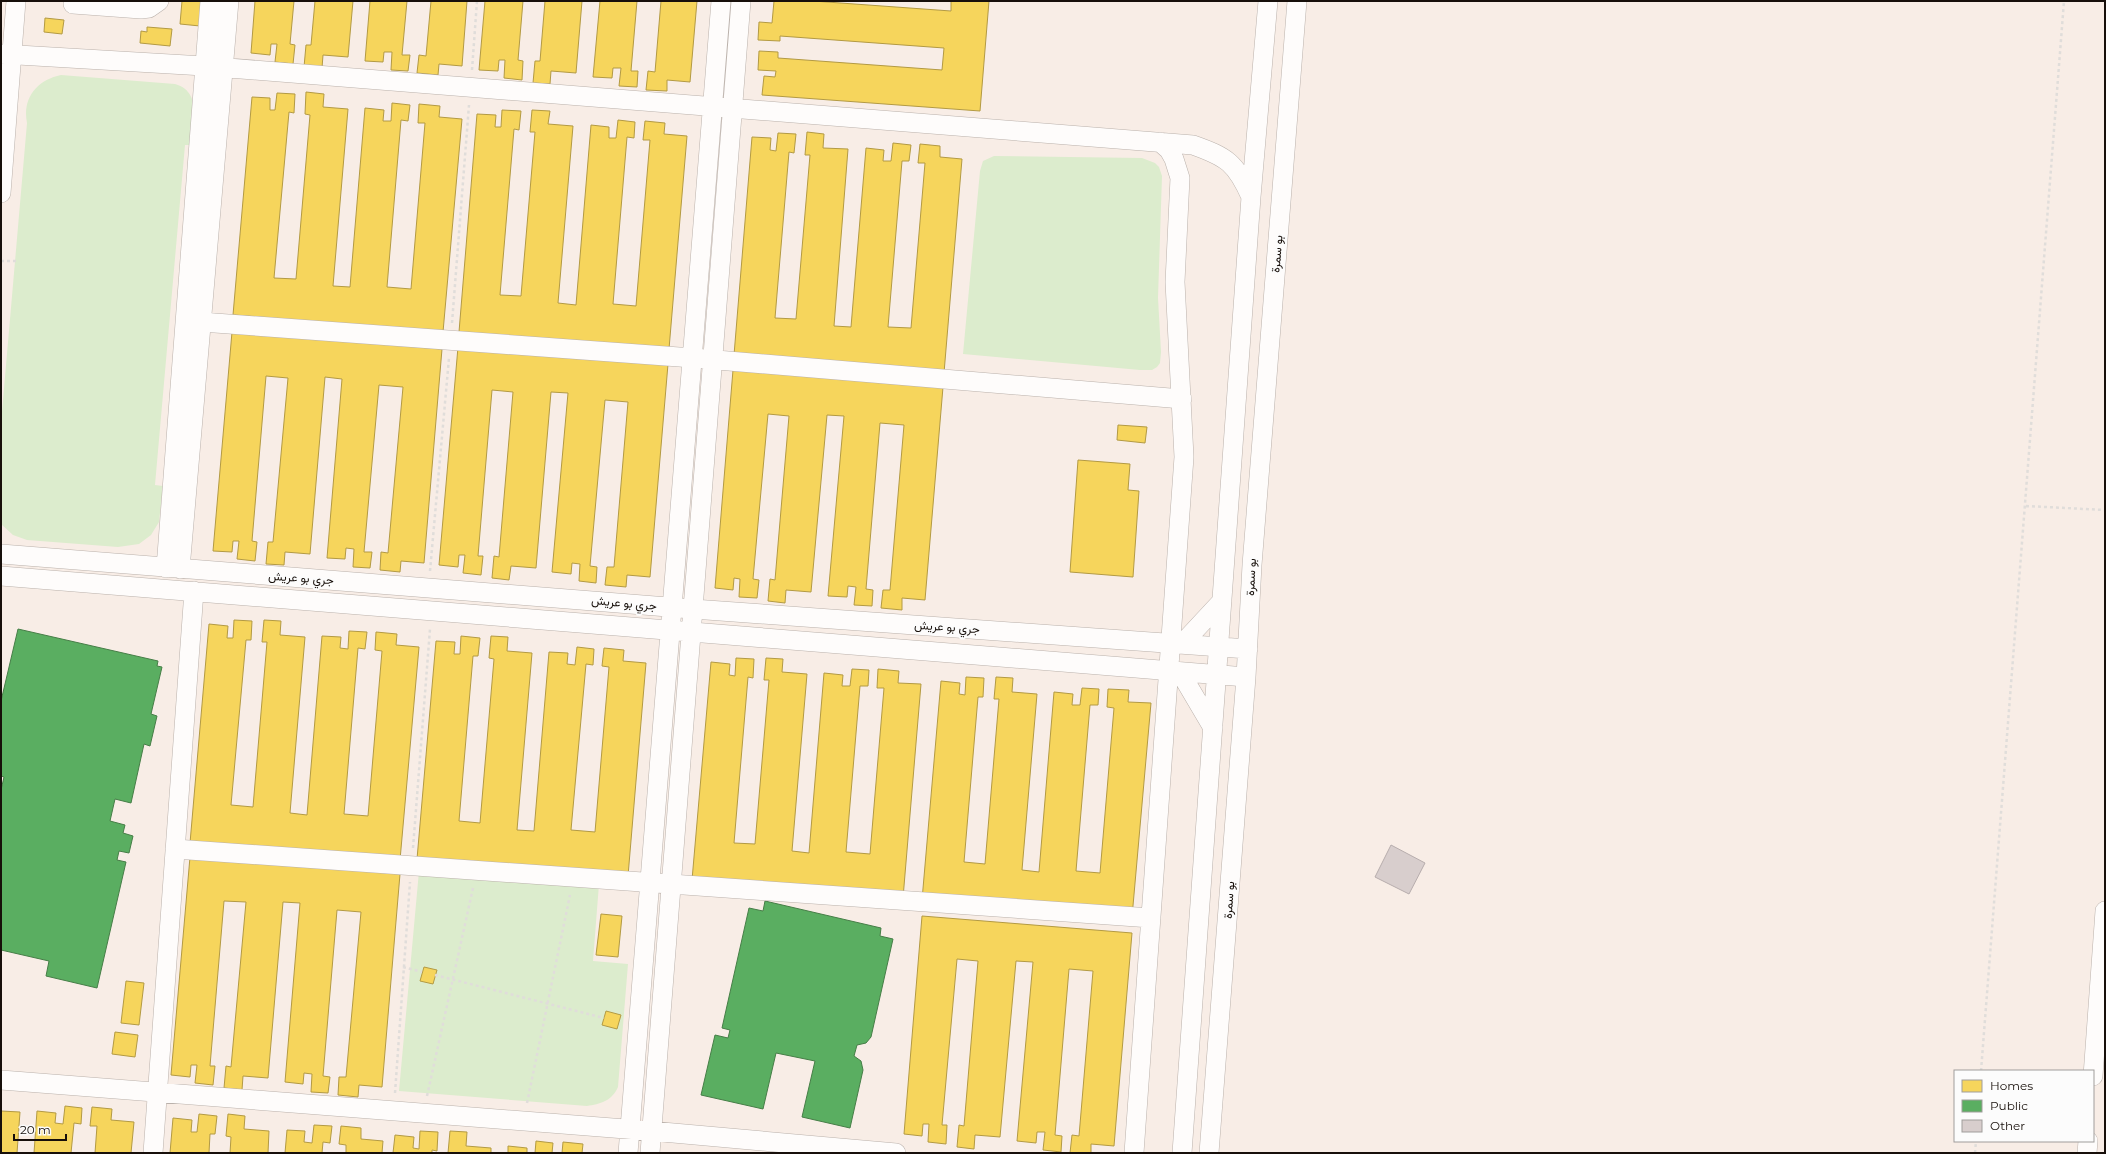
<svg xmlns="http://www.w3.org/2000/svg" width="2106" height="1154" font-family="Montserrat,Vazirmatn,sans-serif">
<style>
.green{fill:#dceccd}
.homes{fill:#f6d55c;stroke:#b39a43}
.public{fill:#5aae61;stroke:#467e47}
.building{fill:#d8cecd;stroke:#b7adad}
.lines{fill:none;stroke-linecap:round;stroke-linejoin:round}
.minor-casing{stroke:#bab1ab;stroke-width:20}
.path{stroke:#e0ddda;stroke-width:2.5;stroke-dasharray:3 3;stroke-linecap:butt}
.minor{stroke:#fefcfb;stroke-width:19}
.labels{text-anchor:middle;stroke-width:4;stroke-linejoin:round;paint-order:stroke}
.street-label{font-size:12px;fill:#170f0a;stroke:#fcfcfc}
</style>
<rect width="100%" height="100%" fill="#f8ede6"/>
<path class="green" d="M61 75 175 84C202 91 194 125 192 145H185L155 485 163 486 159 522 151 535 139 544 118 547 27 540 13 535 1 524V423L27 123C22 98 37 80 61 75Z
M994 156 1142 158 1155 163 1159 167 1162 176 1158 298 1161 352 1160 363 1157 367 1152 370H1140L963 354 980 171 983 161Z
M419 871 599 884 593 961 628 964 618 1087C612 1101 600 1104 587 1106L399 1091Z"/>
<path class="homes" d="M182 1H202L200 26 180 24Z
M255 1H294L290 44 295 45 293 64 275 62 277 44H271L270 55 251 53Z
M315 1H353L348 57 323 55 322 68 304 67 306 45H311Z
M370 1H407L402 55H410L408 71 391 70 392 52H384L383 62 365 61Z
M431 1H467L462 66 439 64 438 75 417 73 419 55 426 56Z
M485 1H523L518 60 523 61 522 80 504 78 505 60H499L498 71 479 70Z
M545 1H582L576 73 551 71 550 84 533 83 535 61H540Z
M600 1H637L631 71H638L637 87 619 86 621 68H613L612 78 593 77Z
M661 1H697L690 82 667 80V91L646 90 648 71 655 72Z
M774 1H813L951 11V1H989L980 111 762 95 764 76 775 77 776 71 758 70 759 51 778 52V58L942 70 944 48 780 36V41L758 40 759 22 772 23Z
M45 18 64 20 62 34 44 32Z
M147 27 172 29 170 46 140 43 141 31 147 32Z
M306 92 324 94 323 107 348 109 333 286 350 287 365 108 384 110 383 121H391L392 103 410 105 408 121 401 120 387 287 411 289 425 123H418L419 104 440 106 439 117 462 119 443 332 233 315 252 97 270 98V110H275L277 93 295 94 294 113 289 112 274 278 296 279 310 115 305 114Z
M502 110 521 111 519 130 514 129 500 295 521 296 535 132H530L532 110 550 111 548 124 573 126 558 303 576 305 591 125 609 127V138H616L618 120 635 122 634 138 627 137 613 304 636 306 650 140H643L645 121 665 123 664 134 687 136 669 349 459 332 477 114 496 115 495 127H501Z
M807 132 824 134 823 148 848 149 834 326 851 327 866 148 884 150 883 161H891L893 143 911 145 909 161H902L888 327 911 328 925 163H918L920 144 940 146V157L962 159 944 373 734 355 752 137 771 138 770 150 776 151 778 133 796 134 794 153 789 152 775 318 796 319 810 155H805Z
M232 332 442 349 424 563 401 561 400 572 380 570 381 552 388 553 403 387 379 385 364 552H372L370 568 353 567 354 549 346 548 345 559 327 558 342 379 325 377 310 554 285 552 284 565 266 564 268 542H273L288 378 266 376 252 541 257 542 255 561 237 559 239 541H233L232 552 213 551Z
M458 347 668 364 650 577 627 575 626 587 605 585 607 567H614L628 402 605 400 590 566 597 567 596 583 579 581 580 564 572 563 571 574 552 572 568 393 551 392 536 568 511 566 509 580 492 578 494 556 499 557 513 392 492 390 478 556H483L481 575 463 573 465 555H459L458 567 439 565Z
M733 370 943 387 925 600 902 598V610L881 608 883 590H890L904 425 880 423 866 589 873 590 872 606 854 605 856 587 848 586 847 597 828 596 844 416 827 415 811 592 786 590 785 603 768 601 770 579 775 580 789 416 768 414 753 579 759 580 757 598 739 597 740 579 734 578 733 590 715 588Z
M1118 425 1147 427 1145 443 1117 440Z
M1078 460 1130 464 1128 490 1139 491 1133 577 1070 572Z
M234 620 252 621 251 640H246L231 805 253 807 267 642H262L264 620 281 621 280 635 305 637 290 813 307 815 322 636 341 637 340 648 348 649 349 631 367 632 365 649 358 648 344 814 368 816 382 651 375 650 376 632 397 634 396 645 419 647 400 860 190 843 209 624 228 626 227 638H233Z
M461 636 480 638 478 656H473L459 821 480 823 494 659 489 658 491 636 508 637 507 651 532 653 517 830 534 831 549 652 568 653 567 664 575 665 577 647 594 649 593 665 586 664 571 830 595 832 609 667 602 666 604 648 624 650 623 661 646 663 628 876 417 859 436 641 455 642 454 654H460Z
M736 658 754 659 753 678 748 677 734 843 755 844 769 680H764L766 658 783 659 782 672 807 674 792 851 809 853 824 673 843 675 842 686H850L852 669 869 670 868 686H860L846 852 870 854 884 688H877L878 669 899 671 898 683 921 684 903 898 692 880 711 662 730 664 729 675 735 676Z
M966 677 984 678 983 697H978L964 862 985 864 999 699H994L996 677 1013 678 1012 692 1037 694 1022 870 1039 872 1054 692 1073 694 1072 705H1080L1082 688 1099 689 1098 705H1090L1076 871 1100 873 1114 708 1107 707 1108 689 1129 690 1128 702 1151 703 1132 917 922 900 941 681 960 683 959 694 965 695Z
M190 857 400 874 382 1087 359 1085 358 1097 338 1095 339 1077H346L361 912 337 910 323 1076 330 1077 328 1093 311 1092 312 1074 304 1073 303 1084 285 1082 300 903 283 902 268 1078 243 1076 242 1090 224 1088 226 1066 231 1067 246 902 224 901 210 1066H215L213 1085 195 1083 197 1065H191L190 1077 171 1075Z
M601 914 622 916 618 957 596 955Z
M922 916 1132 933 1114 1146 1091 1144V1153H1070L1072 1135 1079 1136 1093 971 1069 969 1055 1135 1062 1136 1061 1152 1043 1150 1045 1132H1037L1036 1143 1017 1141 1033 962 1016 961 1000 1137 975 1135 974 1149 957 1147 959 1125 964 1126 978 961 957 959 942 1125H947L946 1144 928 1142 929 1124H923L922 1136 904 1134Z
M424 967 437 970 433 984 420 981Z
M126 981 144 983 139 1025 121 1023Z
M606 1011 621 1015 617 1029 602 1025Z
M115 1032 138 1035 135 1057 112 1054Z
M65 1106 82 1108 81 1124 74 1123 71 1153H34L37 1111 56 1113 55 1123 63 1124Z
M92 1107 112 1109 111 1120 134 1122 131 1153H95L97 1126H90Z
M1 1111 20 1112 17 1153H1Z
M199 1114 217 1116 215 1134H210L209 1153H170L173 1118 192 1120 191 1132H197Z
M228 1114 245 1116 244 1129 269 1131 268 1153H230L231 1137 226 1136Z
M314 1125 332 1126 330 1143 323 1142 322 1153H285L287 1130 305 1131 304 1142 312 1143Z
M341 1126 361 1128V1139L383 1141 382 1153H346V1145L339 1144Z
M420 1131 438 1132 437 1151 432 1150V1153H393L395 1135 414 1137 413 1148 419 1149Z
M450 1131 467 1132 466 1146 491 1148V1153H448Z
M536 1141 553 1143 552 1153H535Z
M563 1142 583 1144 582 1153H562Z
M508 1146 527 1148V1153H508Z"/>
<path class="public" d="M18 629 158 661 157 666 162 667 151 714 157 716 150 746 144 744 131 803 115 799 110 821 125 825 123 833 133 836 129 853 119 851 117 860 126 862 97 988 46 976 49 961 1 950V790L4 777 1 776V701Z
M765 901 881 928 880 936 893 939 871 1037 866 1043 857 1045 854 1056 861 1061 863 1070 850 1128 802 1117 815 1061 776 1053 763 1109 701 1095 715 1035 728 1038 730 1030 722 1028 749 908 763 911Z"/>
<path class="building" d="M1391 845 1425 863 1409 894 1375 877Z"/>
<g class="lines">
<defs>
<path id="minor" d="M73 4 141 9 149 8 159 1
M1 54 204 66 1193 145C1227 157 1236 163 1251 197
M1 193 16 1
M201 322 693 358 1182 399
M1 554 693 609 1248 649
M166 568 210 1
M180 569 229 1
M1 576 1246 677
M1182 644 1222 601
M1180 672 1213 728
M175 849 1151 918
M2093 1076 2105 911
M1 1080 651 1131 896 1153
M153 1153 194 591
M628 1153 721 1
M650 1153 741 1
M1134 1153 1184 457 1175 282 1180 178 1174 159 1169 150 1160 142
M1182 1153 1251 197 1268 1
M1209 1153 1246 677 1252 565 1297 1
M2087 1153 2088 1141"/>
</defs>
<use href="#minor" class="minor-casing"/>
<path class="path" d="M472 70 477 1
M1 261H19
M452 323 469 105
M2026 506 2105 510
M430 571 449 358
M413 848 430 629
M403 967 422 972
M435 975 604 1018
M1981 1071 2064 1
M395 1093 410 882
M427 1096 473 888
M527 1103 570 895
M1975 1153 1976 1141"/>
<use href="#minor" class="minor"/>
</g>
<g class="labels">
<g class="street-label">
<text transform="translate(1277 254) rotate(-85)" y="4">بو سمرة</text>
<text transform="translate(1251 577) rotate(-87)" y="4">بو سمرة</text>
<text transform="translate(301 578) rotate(4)" y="4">جري بو عريش</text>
<text transform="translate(624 603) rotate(5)" y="4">جري بو عريش</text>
<text transform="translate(947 627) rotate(4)" y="4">جري بو عريش</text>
<text transform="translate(1229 900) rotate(-86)" y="4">بو سمرة</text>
</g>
</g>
<rect width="2106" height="1154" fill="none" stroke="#170f0a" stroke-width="4"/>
<rect x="1954" y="1070" width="140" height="72" fill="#fcfcfc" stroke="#a09d9b"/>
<rect x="1962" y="1080" width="20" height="12" fill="#f6d55c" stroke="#a09d9b"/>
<text x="1990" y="1090" font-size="12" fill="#170f0a">Homes</text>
<rect x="1962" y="1100" width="20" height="12" fill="#5aae61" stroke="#a09d9b"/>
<text x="1990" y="1110" font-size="12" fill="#170f0a">Public</text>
<rect x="1962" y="1120" width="20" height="12" fill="#d8cecd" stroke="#a09d9b"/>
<text x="1990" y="1130" font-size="12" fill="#170f0a">Other</text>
<path d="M14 1134v6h52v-6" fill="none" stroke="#170f0a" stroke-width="2"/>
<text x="20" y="1134" font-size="12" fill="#170f0a" stroke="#fcfcfc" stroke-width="3" paint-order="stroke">20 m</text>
</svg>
